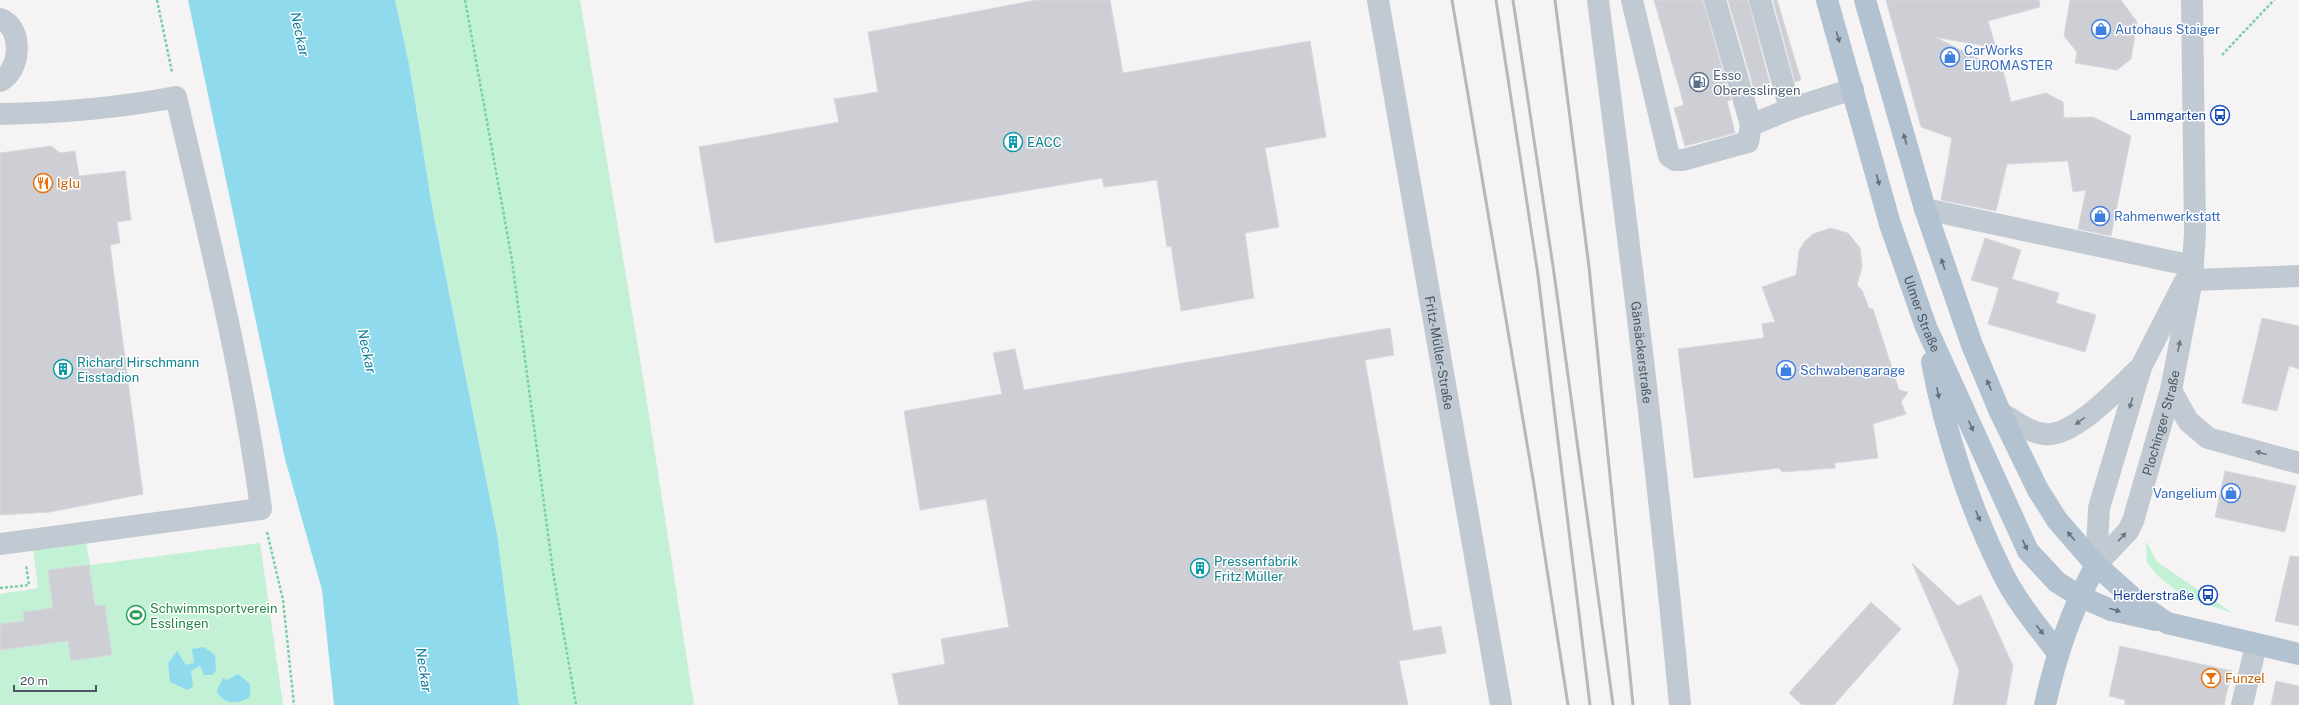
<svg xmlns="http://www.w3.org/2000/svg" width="2299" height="705" font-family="'Public Sans',sans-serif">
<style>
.green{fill:#c3f1d5}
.water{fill:#90daee}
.building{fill:#cdcfd5;stroke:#d7d9de}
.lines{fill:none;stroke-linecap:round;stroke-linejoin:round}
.path{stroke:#7ad0a6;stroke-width:2.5;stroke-dasharray:3 2;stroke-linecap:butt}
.minor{stroke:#c1cad2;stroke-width:22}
.major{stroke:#b3c2d1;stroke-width:22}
.rail{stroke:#b5b8bd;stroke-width:3}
.oneway{fill:#64717d}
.oneway2{fill:#6e7983}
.labels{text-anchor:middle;stroke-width:3;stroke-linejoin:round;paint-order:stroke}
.shop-label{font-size:13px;fill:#366cbe;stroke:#fff;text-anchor:start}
.service-label{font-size:13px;fill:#4e5e75;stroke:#fff;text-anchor:start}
.transit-label{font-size:13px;fill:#164399;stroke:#fff;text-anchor:end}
.culture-label{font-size:13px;fill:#0d838f;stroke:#fff;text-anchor:start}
.food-label{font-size:13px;fill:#c56008;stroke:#fff;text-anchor:start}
.street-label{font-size:13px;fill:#4a5661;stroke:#fff}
.leisure-label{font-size:13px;fill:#27864d;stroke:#fff;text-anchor:start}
.water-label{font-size:14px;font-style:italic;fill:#0c7c9b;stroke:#fff}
</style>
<rect width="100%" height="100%" fill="#f5f3f3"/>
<path class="green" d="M395 0H580L647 402 694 705H519L497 534 433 212 409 64Z
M86 541 90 565 260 543 283 705H0V594L38 588 33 548Z
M2146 541 2157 562 2233 613 2205 604 2177 591 2160 578 2147 563Z"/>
<path class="water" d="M188 0H395L409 64 433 212 497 534 519 705H334L322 590 285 459Z
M204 647 215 655 216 670 213 675H204L200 666 191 671 193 686 188 690 170 682 168 663 177 651 186 665 194 663 192 649Z
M238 674 250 684V696C241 705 221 705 217 690L223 678 227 680Z"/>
<path class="building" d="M1037 0H1110L1123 73 1310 41 1326 137 1265 148 1279 227 1245 233 1254 298 1181 311 1171 246 1167 247 1157 180 1104 187 1102 178 715 243 699 147 839 122 834 99 878 92 868 32Z
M1654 0H1703L1731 100 1727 101 1735 133 1685 146 1674 108 1684 105Z
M1728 0H1748L1771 88 1755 93Z
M1773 0H1777L1801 80 1795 82Z
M1886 0H2039L2040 7 1988 21 1996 48 1935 37 2003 71 2011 102 2046 93 2063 102 2064 118 2093 117 2131 136 2111 236 2078 229 2086 190 2073 192 2068 161 2007 164 1996 211 1941 200 1952 138 1921 127Z
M2070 0H2121L2137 22 2131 59 2117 70 2075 63 2077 52 2064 36Z
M51 146 60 153 75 151 79 176 125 171 131 220 117 222 120 243 110 245 143 494 50 512 0 515V153Z
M1830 228 1848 233 1860 248 1862 267 1857 285 1862 290 1869 308 1873 309 1899 390 1908 392 1901 402 1906 414 1873 424 1878 458 1835 463V468L1782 472 1779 468 1694 478 1678 349 1764 338 1762 324 1775 322 1762 287 1796 275 1799 251 1804 242 1813 234Z
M1985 238 2021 250 2012 279 2059 293 2056 303 2096 315 2085 352 1988 324 1999 288 1971 280Z
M2262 318 2299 326V369L2289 366 2277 411 2242 403Z
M1390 328 1394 355 1365 360 1413 631 1441 626 1446 653 1399 661 1408 705H899L892 674 945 664 941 639 1009 627 986 499 920 510 904 411 1002 394 993 353 1015 349 1024 390Z
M2225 471 2296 486 2285 532 2215 517Z
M2290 556 2299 557V626L2275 621Z
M1912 563 1958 606 1981 595 2013 666 2006 705H1953L1959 670Z
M89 565 95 606 105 605 112 655 71 661 68 641 0 650V624L24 621 23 612 53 608 48 570Z
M1871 602 1901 629 1834 705H1802L1789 693Z
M2120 646 2232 671 2224 705H2125V700L2109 696Z
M2276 681 2299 686V705H2271Z"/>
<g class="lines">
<path class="path" d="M157 0 172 72
M465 0 512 260 553 572 576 705
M2222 55 2274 0
M267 532 283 600 294 705
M0 588 29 585 26 565"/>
<g class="minor">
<path id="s1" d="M1378 0 1501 705"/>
<path id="s2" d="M1598 0C1628 235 1658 469 1680 705"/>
<path d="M1632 0 1669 156 1675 160H1683L1748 142 1751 125"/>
<path d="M1715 0 1751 125 1790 109 1853 89"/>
<path d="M1760 0 1790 109"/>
<path d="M0 19C24 27 21 71 0 81"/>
<path d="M0 114C60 113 118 108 176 97 208 234 243 370 261 509L0 544"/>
<path d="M1925 209 2193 266"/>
<path d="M2192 280 2299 276"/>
<path d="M2171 390 2188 421 2208 438 2299 463"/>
<path d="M2000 412C2013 420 2028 432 2044 434 2074 438 2119 387 2141 367"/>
<path id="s3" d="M2096 565 2128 531 2133 521 2171 390 2192 280 2195 232 2192 0"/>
<path d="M2096 565 2099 508 2141 367 2184 283"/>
<path d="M2242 705 2256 645"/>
</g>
<g class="major">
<path id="s4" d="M1827 0 1890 224 1926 327 2028 551 2057 582 2079 596 2111 610 2156 620"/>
<path d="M1865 0 1925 209 1972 345 2000 412 2038 490 2057 520 2096 565 2141 605 2167 623 2299 654"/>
<path d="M1932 362C1945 432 1970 508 2002 572 2016 601 2038 627 2058 653"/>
<path d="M2045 705C2056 655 2071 610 2096 565"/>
</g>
<path class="rail" d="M1452 0 1533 479 1568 705
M1496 0 1538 275 1590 705
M1513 0 1554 273 1613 705
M1555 0 1589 267 1633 705"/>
</g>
<defs><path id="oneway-solid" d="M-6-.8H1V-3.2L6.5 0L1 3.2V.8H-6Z"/></defs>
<g class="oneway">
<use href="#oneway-solid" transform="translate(1838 37) rotate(74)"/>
<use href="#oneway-solid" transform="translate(1905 139) rotate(-106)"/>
<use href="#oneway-solid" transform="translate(1878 180) rotate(75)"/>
<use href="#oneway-solid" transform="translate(1943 264) rotate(-108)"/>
<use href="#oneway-solid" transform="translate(1989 385) rotate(-113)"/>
<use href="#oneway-solid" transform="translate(1938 393) rotate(79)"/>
<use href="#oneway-solid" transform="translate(1971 426) rotate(66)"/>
<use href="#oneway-solid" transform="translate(1978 516) rotate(67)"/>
<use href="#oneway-solid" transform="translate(2071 536) rotate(-130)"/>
<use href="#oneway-solid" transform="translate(2025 545) rotate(65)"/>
<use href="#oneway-solid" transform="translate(2115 610) rotate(17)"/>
<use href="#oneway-solid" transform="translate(2040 630) rotate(52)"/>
</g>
<g class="oneway2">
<use href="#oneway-solid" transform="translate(2179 346) rotate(-79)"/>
<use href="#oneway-solid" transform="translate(2131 403) rotate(106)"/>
<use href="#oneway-solid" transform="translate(2080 421) rotate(143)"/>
<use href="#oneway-solid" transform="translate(2261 453) rotate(-165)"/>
<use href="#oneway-solid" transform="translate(2122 537) rotate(-47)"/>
</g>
<defs>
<symbol id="shop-ring" viewBox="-11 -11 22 22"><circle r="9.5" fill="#fff" stroke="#3f7fe0" stroke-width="1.5"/><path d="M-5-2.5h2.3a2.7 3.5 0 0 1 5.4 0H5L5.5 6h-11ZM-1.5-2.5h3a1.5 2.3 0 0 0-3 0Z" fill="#3f7fe0"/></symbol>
<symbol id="fuel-ring" viewBox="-11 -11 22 22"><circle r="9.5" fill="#fff" stroke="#5c6f8a" stroke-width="1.5"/><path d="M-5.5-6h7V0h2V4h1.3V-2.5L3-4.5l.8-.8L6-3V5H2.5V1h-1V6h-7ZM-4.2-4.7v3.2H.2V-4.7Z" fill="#5c6f8a"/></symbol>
<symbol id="bus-ring" viewBox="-11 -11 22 22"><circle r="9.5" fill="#fff" stroke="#1a4fb4" stroke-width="1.5"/><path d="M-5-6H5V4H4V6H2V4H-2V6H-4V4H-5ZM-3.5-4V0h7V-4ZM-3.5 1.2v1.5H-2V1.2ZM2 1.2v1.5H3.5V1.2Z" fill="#1a4fb4"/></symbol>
<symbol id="building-ring" viewBox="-11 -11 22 22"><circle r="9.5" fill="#fff" stroke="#0f9aa8" stroke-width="1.5"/><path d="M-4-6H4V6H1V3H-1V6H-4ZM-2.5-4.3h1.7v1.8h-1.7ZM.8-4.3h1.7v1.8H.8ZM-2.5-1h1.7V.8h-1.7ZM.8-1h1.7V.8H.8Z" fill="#0f9aa8"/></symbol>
<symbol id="restaurant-ring" viewBox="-11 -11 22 22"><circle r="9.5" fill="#fff" stroke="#e8710a" stroke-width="1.5"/><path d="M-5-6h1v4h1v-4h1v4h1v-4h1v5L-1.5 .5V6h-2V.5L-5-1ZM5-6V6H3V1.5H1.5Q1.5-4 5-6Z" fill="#e8710a"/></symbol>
<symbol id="stadium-ring" viewBox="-11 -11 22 22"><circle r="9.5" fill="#fff" stroke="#2e9e5b" stroke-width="1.5"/><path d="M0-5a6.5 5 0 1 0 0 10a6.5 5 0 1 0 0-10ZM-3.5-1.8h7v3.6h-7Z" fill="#2e9e5b"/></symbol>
<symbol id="bar-ring" viewBox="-11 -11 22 22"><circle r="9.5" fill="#fff" stroke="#e8710a" stroke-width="1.5"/><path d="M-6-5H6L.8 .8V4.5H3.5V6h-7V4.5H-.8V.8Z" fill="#e8710a"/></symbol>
</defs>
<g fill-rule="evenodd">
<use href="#shop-ring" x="2090" y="18" width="22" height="22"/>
<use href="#shop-ring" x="1939" y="46" width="22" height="22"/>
<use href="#fuel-ring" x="1688" y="71" width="22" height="22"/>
<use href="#bus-ring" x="2209" y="104" width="22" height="22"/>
<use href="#building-ring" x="1002" y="131" width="22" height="22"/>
<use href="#restaurant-ring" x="32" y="172" width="22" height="22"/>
<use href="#shop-ring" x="2089" y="205" width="22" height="22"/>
<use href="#building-ring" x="52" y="358" width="22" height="22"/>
<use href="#shop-ring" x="1775" y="359" width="22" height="22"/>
<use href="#shop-ring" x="2220" y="482" width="22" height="22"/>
<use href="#building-ring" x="1189" y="557" width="22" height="22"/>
<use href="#bus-ring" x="2197" y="584" width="22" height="22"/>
<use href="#stadium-ring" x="125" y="604" width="22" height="22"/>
<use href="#bar-ring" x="2200" y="667" width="22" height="22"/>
</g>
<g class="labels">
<g class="shop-label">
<text x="2115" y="34">Autohaus Staiger</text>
<text x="1964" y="55">CarWorks<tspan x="1964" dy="15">EUROMASTER</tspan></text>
<text x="2114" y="221">Rahmenwerkstatt</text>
<text x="1800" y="375">Schwabengarage</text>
<text x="2217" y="498" text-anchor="end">Vangelium</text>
</g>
<g class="service-label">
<text x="1713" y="80">Esso<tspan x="1713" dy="15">Oberesslingen</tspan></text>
</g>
<g class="transit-label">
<text x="2206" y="120">Lammgarten</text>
<text x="2194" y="600">Herderstraße</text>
</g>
<g class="culture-label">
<text x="1027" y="147">EACC</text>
<text x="77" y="367">Richard Hirschmann<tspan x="77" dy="15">Eisstadion</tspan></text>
<text x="1214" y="566">Pressenfabrik<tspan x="1214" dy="15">Fritz Müller</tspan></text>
</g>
<g class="food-label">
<text x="57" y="188">Iglu</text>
<text x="2225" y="683">Funzel</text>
</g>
<g class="street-label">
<text dy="5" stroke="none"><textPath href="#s4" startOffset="328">Ulmer Straße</textPath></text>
<text dy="5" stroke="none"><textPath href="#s1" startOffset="358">Fritz-Müller-Straße</textPath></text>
<text dy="5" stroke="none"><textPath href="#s2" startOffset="355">Gänsäckerstraße</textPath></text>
<text dy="5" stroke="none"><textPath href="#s3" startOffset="160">Plochinger Straße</textPath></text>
</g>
<g class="leisure-label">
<text x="150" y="613">Schwimmsportverein<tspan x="150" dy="15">Esslingen</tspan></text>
</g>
<g class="water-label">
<text transform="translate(300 34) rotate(78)" y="5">Neckar</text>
<text transform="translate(367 351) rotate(78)" y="5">Neckar</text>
<text transform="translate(424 670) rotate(82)" y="5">Neckar</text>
</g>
</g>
<path d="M14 685v6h82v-6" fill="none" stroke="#4a5661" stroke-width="2"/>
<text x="20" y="685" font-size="12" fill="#4a5661" stroke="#ffffff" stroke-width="3" paint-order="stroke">20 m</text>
</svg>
